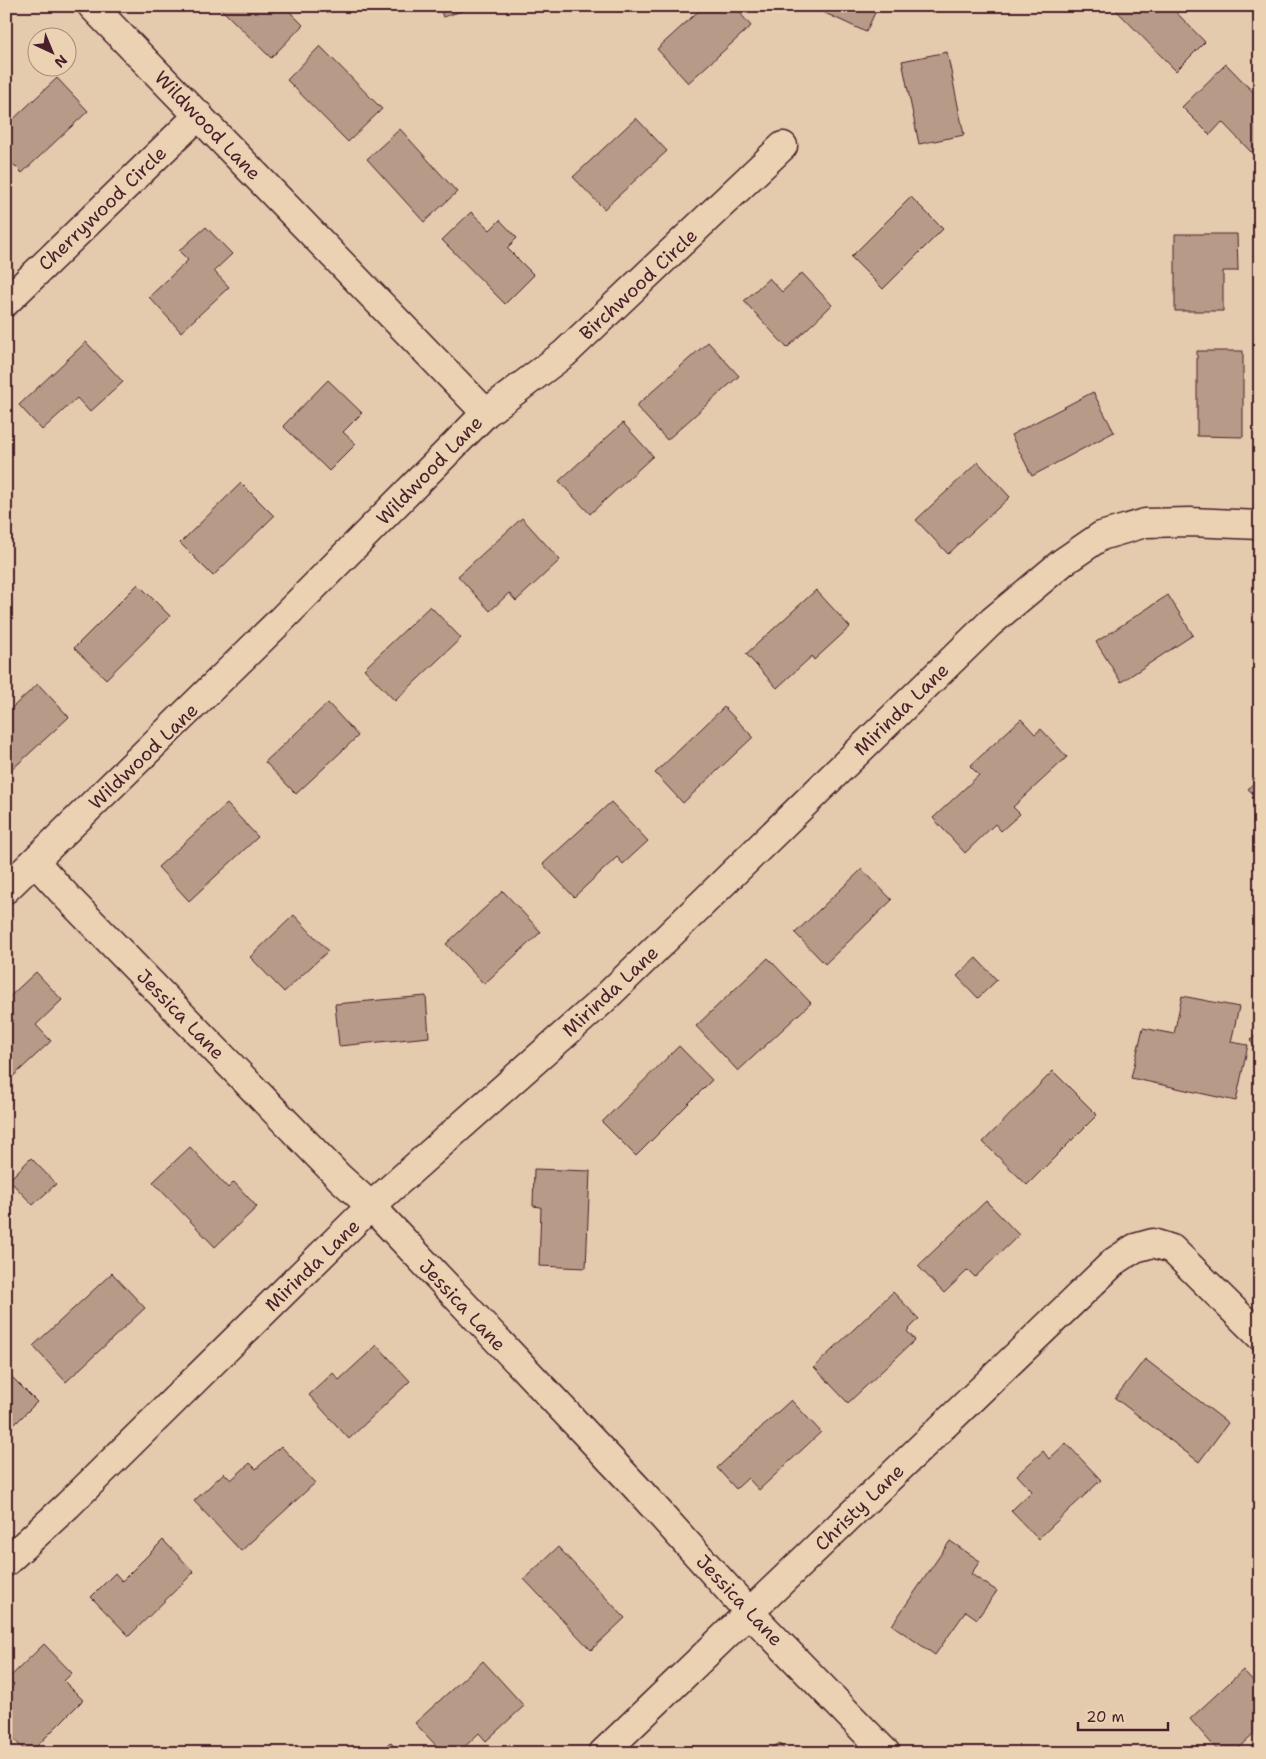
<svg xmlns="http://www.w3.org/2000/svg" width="1266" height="1759" font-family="'Shantell Sans',sans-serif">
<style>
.building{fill:#b89a89;stroke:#4a1f2b}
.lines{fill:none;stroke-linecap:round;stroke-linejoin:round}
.minor-casing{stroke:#4a1f2b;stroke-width:31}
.minor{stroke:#ead2b2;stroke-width:28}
.labels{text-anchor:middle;stroke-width:5;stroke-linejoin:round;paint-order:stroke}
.street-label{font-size:19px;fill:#4a1f2b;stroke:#ead2b2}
</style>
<rect width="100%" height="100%" fill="#e4cbad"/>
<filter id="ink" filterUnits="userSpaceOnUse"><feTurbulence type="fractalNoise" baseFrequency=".02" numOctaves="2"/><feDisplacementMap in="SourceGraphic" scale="10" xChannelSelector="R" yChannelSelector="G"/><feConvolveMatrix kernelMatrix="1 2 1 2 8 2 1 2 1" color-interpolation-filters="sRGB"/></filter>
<g filter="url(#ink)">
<path class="building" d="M218 6H284L303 25 271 58Z
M439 6H478L443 17Z
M704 6H734L751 26 688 83 657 49Z
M810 6H878L866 32Z
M1120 6H1170L1205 42 1176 71 1116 10Z
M320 46 382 109 348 142 287 80Z
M947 52 964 135 919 144 902 61Z
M1226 64 1260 99V143L1251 152 1222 122 1210 135 1182 107Z
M57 78 88 111 22 173 6 157V126Z
M636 118 667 151 604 209 573 177Z
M400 129 457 192 424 222 367 159Z
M911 197 943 229 883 289 851 257Z
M471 212 490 230 500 220 517 238 507 248 534 275 505 304 442 240Z
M206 227 232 254 214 271 229 287 181 332 149 297 188 260 179 251Z
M1175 234H1237L1238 271H1223V311H1175Z
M802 273 832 305 787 348 744 301 769 278 782 292Z
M86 342 123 382 90 412 77 398 42 430 19 405Z
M708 342 739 376 667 440 636 406Z
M1197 351H1243V437L1197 436Z
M328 380 362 413 343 432 356 444 329 471 283 426Z
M1093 392 1114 432 1032 476 1011 435Z
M623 423 653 456 590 514 559 481Z
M978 462 1010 497 948 554 916 520Z
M241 483 274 516 213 576 180 543Z
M522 518 560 560 516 601 509 593 490 611 458 576Z
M138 584 170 616 106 679 74 648Z
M816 590 850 627 814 660 812 656 777 688 746 654Z
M1168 595 1193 635 1121 682 1096 642Z
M430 606 461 638 395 701 364 669Z
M38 684 69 717 6 775V713Z
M328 703 358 736 296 794 265 762Z
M724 707 753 737 683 803 655 773Z
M1021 719 1035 734 1041 729 1067 757 1013 807 1020 814 1001 831 995 824 965 853 933 818 979 775 970 766Z
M1260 776V800L1248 789Z
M611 802 648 841 623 864 617 857 574 897 543 864Z
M227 804 258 837 189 901 158 867Z
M862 869 892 900 825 964 795 933Z
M503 891 541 932 484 984 446 944Z
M294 915 328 951 284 992 250 957Z
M768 958 811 1003 738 1071 696 1026Z
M976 958 997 980 978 998 957 976Z
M36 972 62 1000 36 1025 51 1041 6 1083V1000Z
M426 996 429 1037 339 1046 335 1004Z
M1182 996 1239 1007 1231 1042 1248 1045 1236 1101 1131 1078 1143 1028 1174 1034Z
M1260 1031V1051L1250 1041Z
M679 1046 712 1080 636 1156 602 1122Z
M1053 1071 1097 1115 1027 1185 983 1142Z
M190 1147 228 1188 234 1182 257 1207 215 1247 153 1182Z
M31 1158 56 1184 33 1205 9 1180Z
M534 1169 590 1171 586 1268 539 1266 541 1207 533 1206Z
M986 1201 1019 1235 975 1277 968 1270 944 1293 918 1266Z
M112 1273 145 1308 66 1382 33 1346Z
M893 1292 919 1319 907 1331 915 1340 848 1403 814 1367Z
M377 1345 410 1381 349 1439 309 1395 333 1373 339 1380Z
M1145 1359 1228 1423 1199 1462 1115 1398Z
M6 1371 37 1402 6 1433Z
M791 1400 821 1432 759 1490 748 1478 736 1489 717 1468Z
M1066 1443 1101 1480 1038 1539 1011 1511 1032 1491 1017 1475 1043 1451 1049 1459Z
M281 1446 315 1483 241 1551 194 1501 224 1473 231 1480 250 1463 256 1469Z
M163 1540 194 1572 129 1636 91 1597 115 1573 122 1581Z
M950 1541 980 1561 971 1574 997 1591 977 1619 966 1611 935 1655 892 1625Z
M558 1547 625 1618 591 1650 524 1579Z
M44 1644 72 1673 64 1681 83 1700 30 1753H27L6 1731V1693L14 1685 8 1679Z
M483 1661 524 1706 486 1741 479 1733 458 1753H443L415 1723Z
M1243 1670 1260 1688V1741L1254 1734 1234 1753H1220L1190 1719Z
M390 1742 401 1753H379Z
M780 1743 786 1753H763Z"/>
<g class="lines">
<defs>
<path id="minor" d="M92 6 486 413
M6 302 199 115
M35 862 69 899 340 1178 371 1206 636 1487 749 1612 886 1753
M6 889 280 621 486 413 564 354 783 146
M6 1562 68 1505 371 1206 602 1001 990 623 1063 562 1101 536 1145 523 1190 522 1260 525
M603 1753 1115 1261 1135 1248 1153 1243 1172 1249 1260 1336"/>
</defs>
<use href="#minor" class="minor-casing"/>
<use href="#minor" class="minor"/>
</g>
</g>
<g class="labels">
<g class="street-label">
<text transform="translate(208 125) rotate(46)" y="7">Wildwood Lane</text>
<text transform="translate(102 208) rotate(-44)" y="7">Cherrywood Circle</text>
<text transform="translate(638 284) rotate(-43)" y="7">Birchwood Circle</text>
<text transform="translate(429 470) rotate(-46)" y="7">Wildwood Lane</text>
<text transform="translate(901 709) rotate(-44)" y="7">Mirinda Lane</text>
<text transform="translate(143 756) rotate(-44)" y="7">Wildwood Lane</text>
<text transform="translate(610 991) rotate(-43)" y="7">Mirinda Lane</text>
<text transform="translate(181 1014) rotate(46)" y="7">Jessica Lane</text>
<text transform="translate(312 1265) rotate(-44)" y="7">Mirinda Lane</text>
<text transform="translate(463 1305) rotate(47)" y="7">Jessica Lane</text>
<text transform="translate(859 1507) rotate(-44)" y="7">Christy Lane</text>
<text transform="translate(740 1600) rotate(47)" y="7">Jessica Lane</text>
</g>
</g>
<rect width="1266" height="1759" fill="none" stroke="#ead2b2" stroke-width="25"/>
<rect x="12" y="12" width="1241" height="1734" fill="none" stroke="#4a1f2b" stroke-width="2" filter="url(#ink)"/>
<g transform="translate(52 52) rotate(136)"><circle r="24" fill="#ead2b2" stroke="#aa8a7c"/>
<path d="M0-4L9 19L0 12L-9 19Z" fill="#4a1f2b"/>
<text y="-8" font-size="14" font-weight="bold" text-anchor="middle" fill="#4a1f2b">N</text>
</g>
<path d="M1078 1722v8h90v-8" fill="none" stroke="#4a1f2b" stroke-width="2.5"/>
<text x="1086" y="1722" font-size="15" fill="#4a1f2b" stroke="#ead2b2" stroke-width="4" paint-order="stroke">20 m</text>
</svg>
